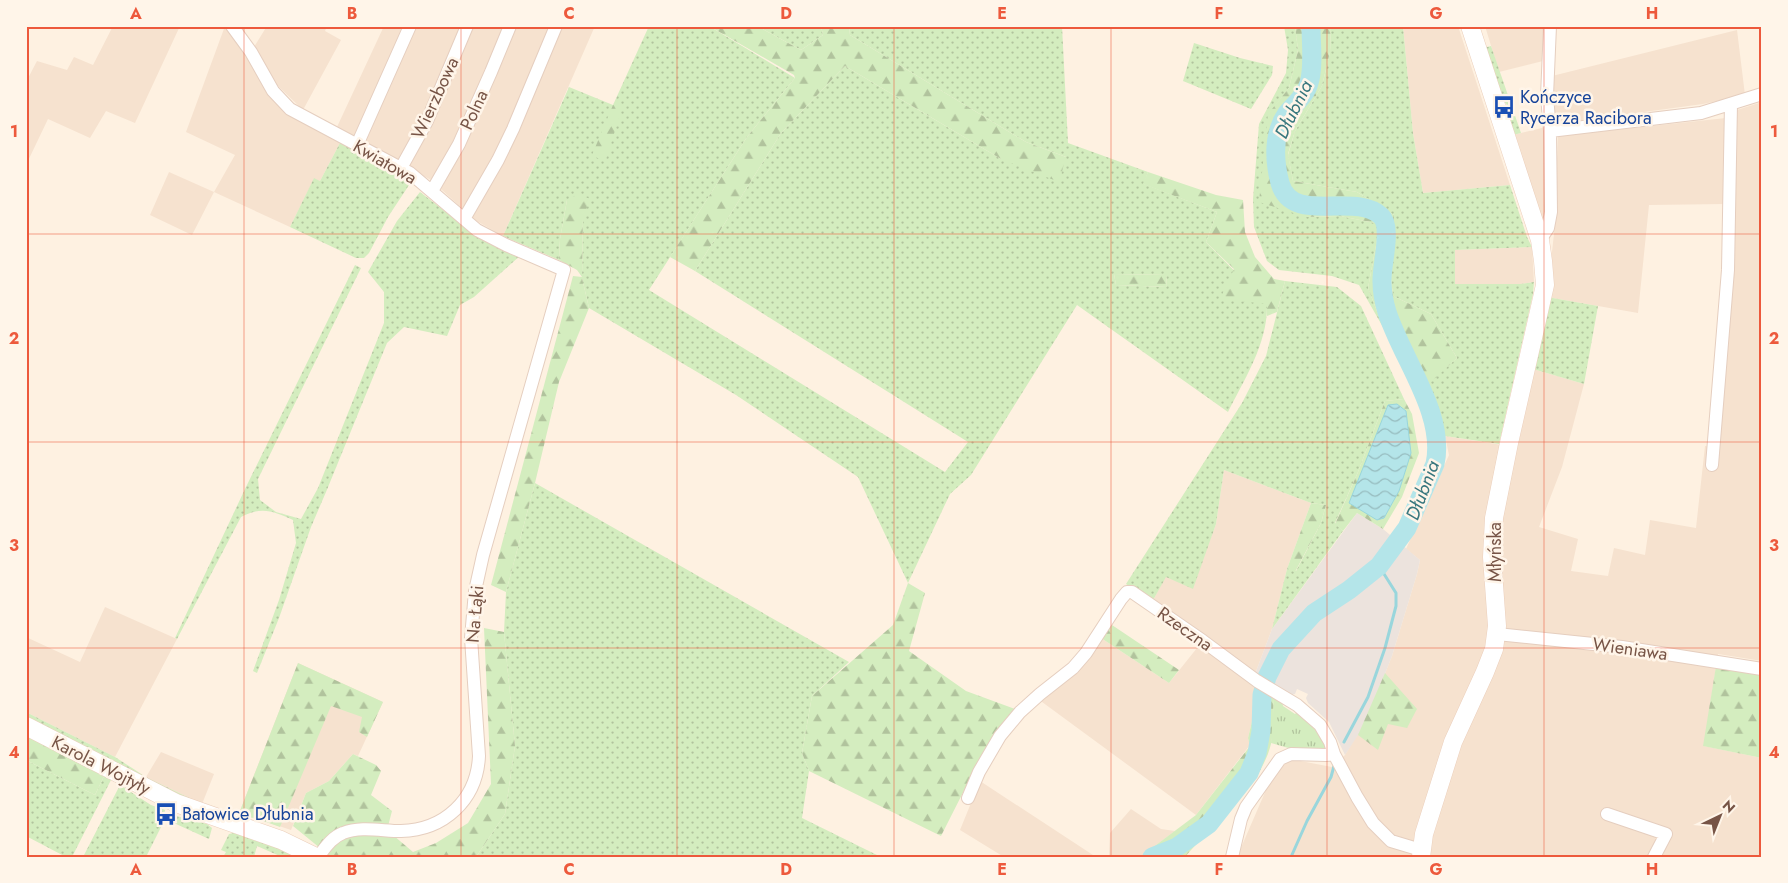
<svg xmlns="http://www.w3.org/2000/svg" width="1788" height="883" font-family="Jost,sans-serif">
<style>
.residential{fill:#f6e2cf}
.industrial{fill:#ece3dd}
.grass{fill:url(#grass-dots);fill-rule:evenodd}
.forest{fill:url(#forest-firs)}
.park{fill:url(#park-tufts)}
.water{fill:url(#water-waves);stroke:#99d6dc}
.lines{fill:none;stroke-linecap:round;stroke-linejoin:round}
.stream{stroke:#99d6dc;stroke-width:3}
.river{stroke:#b4e5e9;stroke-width:19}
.street-casing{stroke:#e5cebf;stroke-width:14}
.secondary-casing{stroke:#ebcfbc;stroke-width:19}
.street{stroke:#fff;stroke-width:12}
.secondary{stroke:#fff;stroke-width:18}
.grid{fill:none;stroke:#ed593c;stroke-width:1;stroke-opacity:0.55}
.labels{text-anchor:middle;stroke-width:5;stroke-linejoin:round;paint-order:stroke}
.transit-label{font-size:18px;fill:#164399;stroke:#fff5e9;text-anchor:start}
.street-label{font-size:18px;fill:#775446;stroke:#fff5e9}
.water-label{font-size:19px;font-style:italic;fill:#38777e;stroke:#fff5e9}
.neatline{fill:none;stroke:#ed593c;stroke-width:2}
.grid-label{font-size:16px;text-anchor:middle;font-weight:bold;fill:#ed593c}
</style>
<defs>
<pattern id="grass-dots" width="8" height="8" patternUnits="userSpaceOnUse" patternTransform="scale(1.25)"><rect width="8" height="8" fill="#d4edbf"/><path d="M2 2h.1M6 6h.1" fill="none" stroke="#b1c39d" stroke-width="1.8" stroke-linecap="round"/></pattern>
<pattern id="forest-firs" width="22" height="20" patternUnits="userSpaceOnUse" patternTransform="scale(1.25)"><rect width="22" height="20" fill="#d4edbf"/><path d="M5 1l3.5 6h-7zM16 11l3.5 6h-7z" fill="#b1c39d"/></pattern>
<pattern id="park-tufts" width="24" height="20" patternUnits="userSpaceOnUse" patternTransform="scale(1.25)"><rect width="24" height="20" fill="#d4edbf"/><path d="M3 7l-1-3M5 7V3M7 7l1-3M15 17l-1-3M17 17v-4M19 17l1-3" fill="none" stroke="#b1c39d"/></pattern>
<pattern id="water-waves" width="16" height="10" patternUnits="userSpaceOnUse" patternTransform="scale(1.25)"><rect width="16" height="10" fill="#b4e5e9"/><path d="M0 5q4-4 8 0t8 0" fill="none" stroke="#97bcbf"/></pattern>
</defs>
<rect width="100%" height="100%" fill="#fef1e1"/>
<path class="residential" d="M113 26H180L135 123 106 111 90 138 48 119 26 165V82L37 61 67 70 74 57 93 65Z
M225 26H227L264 82 341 141 320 181 314 179 290 227 214 192 192 235 150 215 169 172 214 192 235 155 186 132Z
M267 26H327L325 31 341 40 303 110 275 83 254 47Z
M384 26H595L503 236 475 220 431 180 337 127Z
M1403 26H1458L1510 185 1423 193 1413 133Z
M1485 26H1546L1543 61 1499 72Z
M1737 30 1745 95 1703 104 1555 124 1552 76Z
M1762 102V661L1718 654 1704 746 1762 758V857H1237L1269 783 1282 764 1290 759 1332 767 1345 755 1367 718 1392 656 1417 574 1420 560 1406 549 1449 455 1445 436 1515 447 1533 369 1584 384 1562 467 1539 527 1578 539 1571 571 1608 576 1614 548 1645 555 1650 520 1696 528 1705 446 1719 448 1737 110Z
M1726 118 1725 204 1649 205 1638 313 1547 297 1554 234 1558 136Z
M1546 127 1548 214 1544 222H1541L1513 135Z
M1532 247 1534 282 1520 284H1455V250Z
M1224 470 1311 503 1287 569 1272 629 1255 674 1152 602 1166 576 1192 588 1216 524Z
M105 607 177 639 115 757 26 712V637L80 662Z
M1101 638 1169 683 1201 643 1260 688 1248 738 1250 745 1196 815 1038 699Z
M298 663 383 702 358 756 353 754 329 781 306 793 291 830 255 818 238 816Z
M161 752 214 774 202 804 146 777Z
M980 781 1096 857H1004L960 830Z
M1131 809 1161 829 1175 831 1140 857H1109L1110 833Z"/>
<path class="industrial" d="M1357 513 1383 529 1420 560 1417 574 1392 656 1367 719 1358 735 1345 755 1329 722 1308 703 1306 698 1308 694 1297 689 1295 694 1290 695 1276 685 1271 686 1255 674 1272 629Z"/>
<path class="grass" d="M649 26H709L795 78 747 137 649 290 945 472 968 442 695 271 781 133 845 66 1001 159 1066 157 1026 142 850 35 849 26H1062L1068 143 1148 172 1144 184 1217 212 1206 242 1267 304C1268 343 1245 378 1228 412L1077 305 971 475 950 494 908 583 858 477 736 395 589 308 582 278 583 218 567 200 560 239 559 260 503 236 569 87 613 105ZM1114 274 1166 275 1167 287 1116 285Z
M757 26H821L823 35 801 50Z
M1284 26H1295L1298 50 1289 88 1268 115 1306 217 1340 216 1380 224 1368 288 1384 329 1359 285 1332 276 1279 270 1267 261 1254 227 1253 199 1259 124 1286 73 1288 50Z
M1403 26 1413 133 1423 193 1510 185 1527 237 1532 247 1455 250V284H1520L1534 282 1533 294 1499 444 1445 436 1428 383 1457 358 1431 314 1393 296 1391 279 1394 215 1357 192 1293 181 1288 155 1295 131 1322 86 1330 52 1331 27Z
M1194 43 1240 58 1273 66 1272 75 1251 109 1183 81Z
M1491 46 1521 133 1513 135 1505 111 1508 110 1506 103 1503 104 1483 48Z
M341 141 413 179 388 217 369 253 364 258H356L290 227 314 178 320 181Z
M420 192 473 233 521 255 474 297 460 305 447 336 404 327 387 343 326 492 311 527 279 618 257 673 253 671 279 600 296 543 293 520C273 511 262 506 241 517L177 639 175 638 245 489 355 265 361 268 258 479 260 500 276 512 301 519 318 488 384 323V292L368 272 397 221Z
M1285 281 1337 287 1361 306 1404 399 1385 401 1358 472 1335 523 1343 531 1272 629 1287 569 1296 571 1321 523 1326 505 1311 503 1224 470 1216 524 1193 589 1166 577 1152 602 1126 584 1242 403 1266 356Z
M1547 297 1598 306 1584 384 1533 369Z
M535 483 849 662 812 696 802 753 809 771 802 818 881 857H476L505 814 515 746 504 632 506 592Z
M26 712 115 757 146 777 202 804 156 786 26 721Z
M26 760 95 795 105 774 112 778 72 857H66L26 836Z
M120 785 151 805 165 810V813L207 824 212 828 209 839 165 819 146 857H83Z
M234 833 259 840 294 852 297 857H282L257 846 254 857H223L226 852 221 850 229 834Z"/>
<path class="forest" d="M709 26H757L801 50 823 35 821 26H849L850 35 1026 142 1066 157 1059 182 1001 159 845 66 781 133 695 271 670 257 747 137 795 78 794 75Z
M1295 26H1331L1330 52 1322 86 1295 131 1288 154 1293 181 1357 192 1394 215 1391 279 1393 296 1431 314 1457 358 1432 381 1415 390 1384 329 1368 288 1380 224 1340 216 1306 217 1259 202 1268 114 1289 88 1298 50Z
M613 105 621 106 620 115 605 162 592 155Z
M1148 172 1216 195 1243 200 1245 232 1255 257 1274 279 1285 281 1277 312 1267 316V304L1220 299 1234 269 1206 242 1217 212 1143 184Z
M578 194 590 199 583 218 582 278 589 308 559 382 535 483 506 592 491 585 573 276 582 277 577 270 559 260 560 239 567 200Z
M1114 274 1166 275 1167 287 1116 285Z
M1404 399 1412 414 1419 453 1402 497 1383 529 1357 513 1343 531 1335 524 1358 472 1385 401Z
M1311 503 1326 505 1321 523 1295 572 1287 569Z
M908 583 925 593 909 651 966 691 1015 709 983 753 941 836 809 771 802 753 812 696 893 625Z
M1109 623 1179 670 1169 683 1101 638Z
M484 628 504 632 515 746 505 814 476 857H331L293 826 306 793 329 781 353 754 376 765 381 771 371 795 392 811 387 830 413 852 436 843 468 823 491 784Z
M298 663 383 702 367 737 359 732 362 717 331 706 280 827 255 818 238 816Z
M1716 666 1762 673V758L1703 746Z
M1385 673 1417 709 1407 728 1388 724 1378 750 1358 735Z
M1260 688 1274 698C1273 713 1274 730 1271 744 1260 788 1214 823 1185 857H1140L1196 815 1250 746 1248 738Z
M26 732 105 774 95 795 26 760Z"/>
<path class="park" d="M1274 698 1282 701 1283 706 1295 714 1297 712 1315 727 1326 746 1324 749H1292L1271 743Z"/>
<path class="water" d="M1397 404 1406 411 1411 453 1399 491 1384 518 1377 520 1349 503 1388 405Z"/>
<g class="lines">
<path class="stream" d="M1344 742 1368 697 1385 648 1396 606V593L1379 566
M1291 857 1307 821 1331 777 1334 766"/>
<path class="river" d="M1152 857 1177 847 1209 824 1249 773 1257 753 1261 731 1262 695 1267 677 1281 649 1314 613 1349 590 1379 566 1407 528 1435 464C1446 414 1402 359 1387 312 1384 302 1382 292 1382 282 1381 266 1393 227 1381 216 1355 191 1292 226 1280 183 1274 160 1273 133 1287 113 1295 104 1306 95 1309 83 1314 67 1311 43 1311 26"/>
<defs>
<path id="street" d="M232 26 251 52 273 91 290 109 410 173 477 230 506 245 564 270 483 555 475 591 471 638 479 756C477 800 444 830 401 831 382 831 361 826 343 833 332 837 325 848 318 857
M1550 131 1701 113 1762 94
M357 145 410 26
M401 168 427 121 467 26
M432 191 459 144 491 72 510 26
M464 219 498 160 513 129 556 26
M1540 240 1548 228 1551 212 1550 131 1547 96 1550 26
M1712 465 1728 270 1731 104
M1497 634 1622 647 1762 669
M968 798 979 772 1000 736 1020 712 1040 694 1073 668 1086 653 1121 599 1127 592H1132L1203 641 1257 681 1297 705 1320 725 1330 742 1334 754 1357 797 1373 823 1391 841 1421 850
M1607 814 1666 834 1654 857
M1232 857 1241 819 1246 807 1280 759 1291 754 1326 755 1334 754"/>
<path id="secondary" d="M26 726 176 803 281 840 316 857
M1421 857 1424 834 1453 742 1485 672 1494 649 1497 626 1492 557 1494 518 1509 443 1545 285 1543 261 1540 240 1470 26"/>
</defs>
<use href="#street" class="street-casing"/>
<use href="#secondary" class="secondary-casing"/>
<use href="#street" class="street"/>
<use href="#secondary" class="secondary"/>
</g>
<path class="grid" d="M244 26V857M461 26V857M677 26V857M894 26V857M1111 26V857M1327 26V857M1544 26V857M26 234H1762M26 442H1762M26 648H1762"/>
<defs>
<symbol id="bus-bare" viewBox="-9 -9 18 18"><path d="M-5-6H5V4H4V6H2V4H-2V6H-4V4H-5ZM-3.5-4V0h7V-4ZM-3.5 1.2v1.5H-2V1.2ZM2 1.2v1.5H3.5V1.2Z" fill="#1a4fb4" stroke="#fff5e9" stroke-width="2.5" paint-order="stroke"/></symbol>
</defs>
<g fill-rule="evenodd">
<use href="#bus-bare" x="1488" y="91" width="32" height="32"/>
<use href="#bus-bare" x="150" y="798" width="32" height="32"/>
</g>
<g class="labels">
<g class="transit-label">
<text x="1520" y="103">Kończyce<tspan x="1520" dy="21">Rycerza Racibora</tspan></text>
<text x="182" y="820">Batowice Dłubnia</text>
</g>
<g class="street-label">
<text transform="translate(435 98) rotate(-65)" y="6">Wierzbowa</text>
<text transform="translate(474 110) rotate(-65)" y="6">Polna</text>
<text transform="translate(385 162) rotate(30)" y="6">Kwiatowa</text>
<text transform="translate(1495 552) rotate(-90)" y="6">Młyńska</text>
<text transform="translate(475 614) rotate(-85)" y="6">Na Łąki</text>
<text transform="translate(1185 629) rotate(35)" y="6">Rzeczna</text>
<text transform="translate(1630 649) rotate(8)" y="6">Wieniawa</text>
<text transform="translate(101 765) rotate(27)" y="6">Karola Wojtyły</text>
</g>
<g class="water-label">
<text transform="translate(1293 109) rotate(-64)" y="7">Dłubnia</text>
<text transform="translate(1422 490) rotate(-69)" y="7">Dłubnia</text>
</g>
</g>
<rect width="1788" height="883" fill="none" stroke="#fff5e9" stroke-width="55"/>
<g transform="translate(1720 816) rotate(43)" stroke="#fff5e9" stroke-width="4" paint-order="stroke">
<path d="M0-4L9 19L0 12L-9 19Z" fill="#775446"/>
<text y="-8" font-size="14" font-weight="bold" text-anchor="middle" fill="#775446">N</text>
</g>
<rect x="28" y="28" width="1732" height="828" class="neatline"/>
<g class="grid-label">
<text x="136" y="19">A</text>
<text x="352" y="19">B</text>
<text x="569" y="19">C</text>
<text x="786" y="19">D</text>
<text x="1002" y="19">E</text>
<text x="1219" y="19">F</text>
<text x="1436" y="19">G</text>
<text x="1652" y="19">H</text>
<text x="14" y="137">1</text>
<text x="1774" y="137">1</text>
<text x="14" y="344">2</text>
<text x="1774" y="344">2</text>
<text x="14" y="551">3</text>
<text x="1774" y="551">3</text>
<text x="14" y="758">4</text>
<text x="1774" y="758">4</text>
<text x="136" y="875">A</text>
<text x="352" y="875">B</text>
<text x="569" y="875">C</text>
<text x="786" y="875">D</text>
<text x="1002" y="875">E</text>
<text x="1219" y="875">F</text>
<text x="1436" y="875">G</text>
<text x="1652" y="875">H</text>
</g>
</svg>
